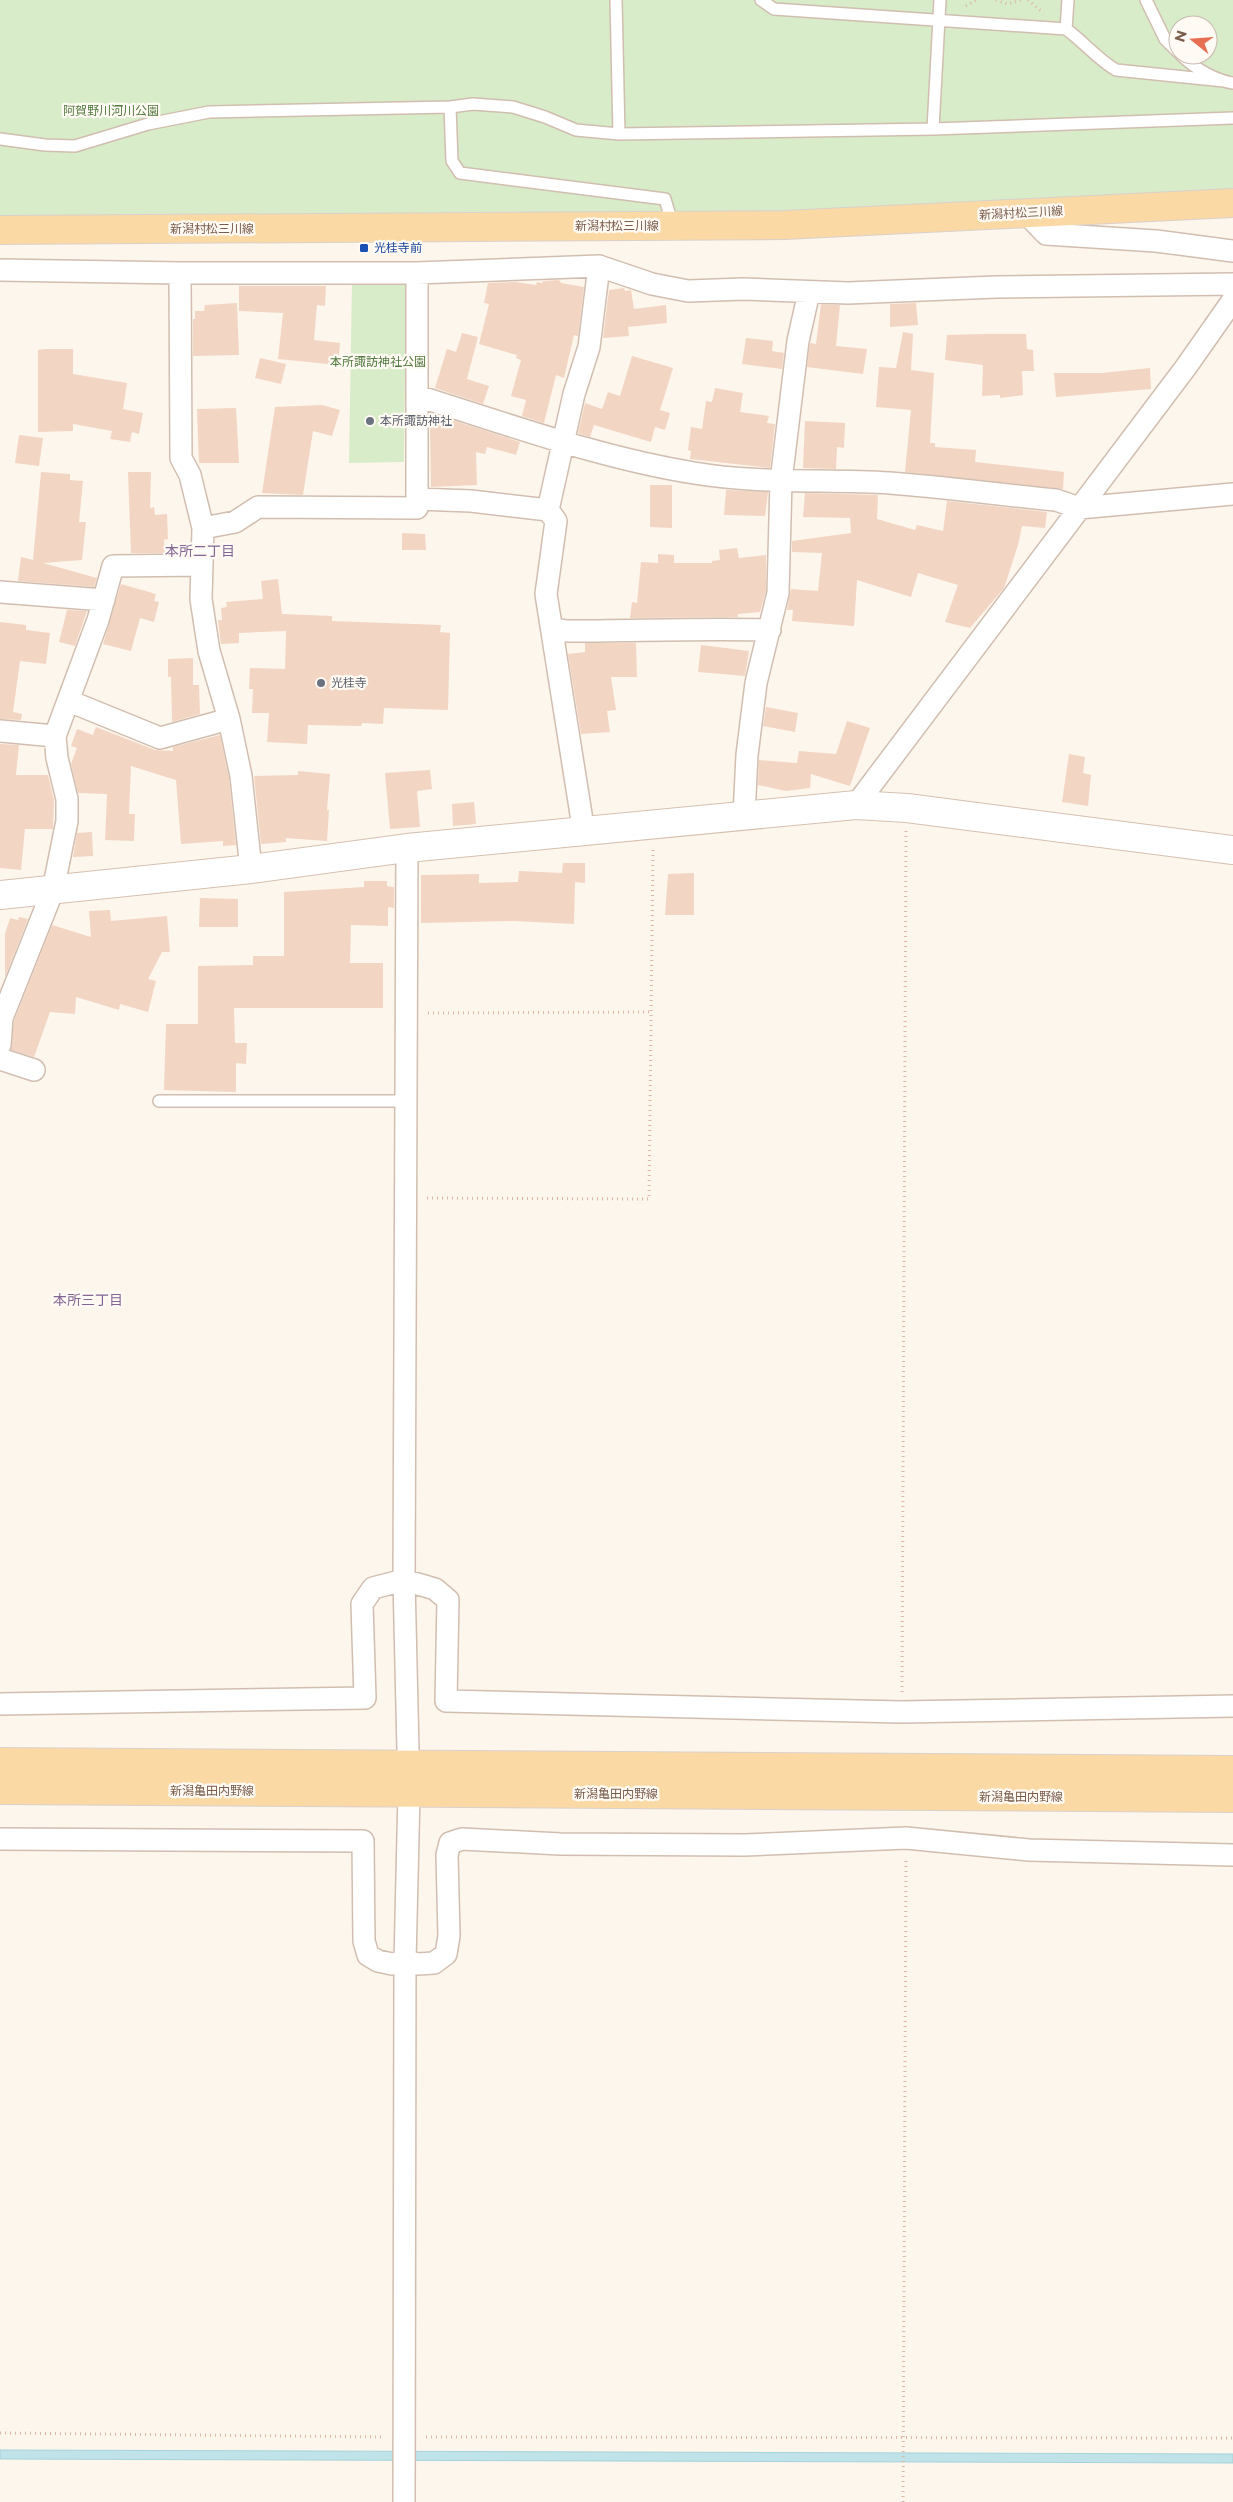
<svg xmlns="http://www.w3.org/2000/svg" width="1233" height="2502" font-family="Montserrat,'Noto Sans JP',sans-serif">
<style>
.green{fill:#d8ecc9;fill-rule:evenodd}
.water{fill:#bfe3e8;stroke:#a5d3da}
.building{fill:#f3d5c3}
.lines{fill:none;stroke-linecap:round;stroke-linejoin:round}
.lane-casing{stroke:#d1beb0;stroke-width:14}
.street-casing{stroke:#d1beb0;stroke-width:24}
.secondary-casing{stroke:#d6c0b0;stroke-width:30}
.primary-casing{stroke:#dad1cd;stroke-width:30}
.path{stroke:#d9b8a5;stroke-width:3;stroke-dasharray:1 4;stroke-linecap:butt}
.lane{stroke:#fff;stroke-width:11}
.street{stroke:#fff;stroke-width:21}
.secondary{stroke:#fff;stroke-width:28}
.primary{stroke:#fbd9a5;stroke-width:28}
.transit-dot{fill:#1a4fb4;stroke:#fffaf3;stroke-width:2}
.worship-dot{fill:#6b7280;stroke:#fffaf3;stroke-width:2}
.labels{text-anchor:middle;stroke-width:4.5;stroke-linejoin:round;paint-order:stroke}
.park-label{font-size:12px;fill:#537a41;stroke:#fffaf3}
.street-label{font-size:12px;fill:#7a5c4d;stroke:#fffaf3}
.transit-label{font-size:12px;fill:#164399;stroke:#fffaf3;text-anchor:start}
.worship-label{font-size:12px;fill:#5b616d;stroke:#fffaf3;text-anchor:start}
.neighbourhood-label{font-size:14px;fill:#846695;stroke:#fffaf3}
</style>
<rect width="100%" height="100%" fill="#fdf6ec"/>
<path class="green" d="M0 0H1233V195L709 217 0 226ZM1178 25H1208V55H1178Z
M352 279H406L404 462 349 463Z"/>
<path class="water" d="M0 2450 1233 2454V2463L0 2459Z"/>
<path class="building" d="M559 280 561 283 584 287 578 336 574 335 564 378 556 375 544 423 522 416 526 400 511 396 521 360 516 358 517 355 479 344 489 304 484 303 488 283 516 282 536 285 537 282 542 283 543 281Z
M239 286H326L325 306 317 305 314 340 340 343 338 365 278 359 283 313 239 311Z
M624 288 625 291 631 290 634 309 666 305 667 323 628 327 629 336 603 338 609 290Z
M237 303 239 355 193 356V319H195V311H204L205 305Z
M916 303 918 325 890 327V304Z
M821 304 840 305 836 346 867 349 863 374 807 367 810 343 816 344Z
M903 332 913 334 911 370 934 373 930 443H935V447L976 450 975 462 1064 472 1063 489 905 472 911 410 876 407 879 367 896 368Z
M462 333 478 337 467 379 489 386 483 404 435 388 447 349 456 352Z
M982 334H1026L1027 349 1033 350 1034 371H1022L1023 395 1000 398V395L982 396 983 365 945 360 947 335Z
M746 338 773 341 772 351 784 353 782 369 742 364Z
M45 349H73V374L127 383 123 409 143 413 139 434 132 432 130 442 110 439 112 431 73 424V431L38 432V350Z
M632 356 673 368 660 410 670 413 665 430 655 427 651 442 594 425 590 437 578 433 585 403 602 409 608 392 620 396Z
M260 358 286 364 281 384 255 378Z
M1150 368 1151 389 1056 397 1054 373H1102Z
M715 388 743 393 740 412 769 416 767 423 775 424 770 468 690 459 691 451 688 450 691 427 702 429 706 401 712 402Z
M322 405 340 410 332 436 313 431 303 495 262 493 275 407Z
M236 408 239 463H199L197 409Z
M433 414 520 442 516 455 487 447 485 454 476 452 477 485 431 487 430 427Z
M805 421 845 423 844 448 837 447 836 469 803 468Z
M19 435 43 438 39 466 15 463Z
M41 472 70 474V480L83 481 79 522H86L82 560 43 563 97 578 94 587 18 581 21 557 33 560Z
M128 472H151L150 508 154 507 155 515 167 514 168 539 164 540 165 553H131Z
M650 485H672V528L650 527Z
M726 490 768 492 765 516 724 515Z
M805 493 878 495 877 519 915 530 917 525 943 531 947 501 1047 512 1045 528 1022 526 1018 545 1004 588 970 628 945 622 958 585 918 573 911 597 857 580 854 626 792 621 793 610H787L791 589 818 591 822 553 792 552V541L851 533 850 518 803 517Z
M402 533 425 534 426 550H402Z
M737 548 739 558 766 555V591L760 612 738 614V617L630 618 632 602 637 603 641 562 658 563V554L674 555V563H712V561L720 560 719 550Z
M278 579 282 614 332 616V621L441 625 440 632 450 633 448 710 384 708 383 724 362 723 361 726 308 725 307 744 267 742 269 713H252L253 689H249L250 668 285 669 286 631 239 633V643L221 644 218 620H222L221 608 227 607 226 602 263 599 261 581Z
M121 584 156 594 154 601 159 602 154 622 140 618 131 651 103 644Z
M67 610 87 611 75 646 59 642Z
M0 622 26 625V630L50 633 46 664 20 661 13 712 22 714 21 720 0 719Z
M585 643H636L637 677H611L616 710 607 711 610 732 581 734 568 654 585 652Z
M701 645 749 651 745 676 698 672Z
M193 658V685H199L200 714 172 722 171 677H168V659Z
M766 707 798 713 795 732 763 726Z
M847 721 870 728 850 786 811 774 810 788 786 791 758 785 759 760 797 763 799 751 836 754Z
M96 727 155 750 173 751V747L220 735 229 778 236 845 223 846V841L181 844 176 780 131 766 129 814H135L134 841 105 840 107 794 78 793 71 764 77 748 71 746 77 729 93 735Z
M0 744 19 745 16 775H48L54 800 53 829H25L21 870 0 868Z
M1069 754 1085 757 1083 773 1091 775 1088 806 1062 802Z
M430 770 432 789 417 791 420 827 390 829 385 773Z
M298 771 330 774 327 810H329L327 841 286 838V842L261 844 254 776 298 775Z
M474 802 476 824 453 826 452 804Z
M92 832 93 856 73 857 77 833Z
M563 863H585V883L575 882 574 924 514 921 421 923V875L479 874V883L518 882 519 871 562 873Z
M694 873V915H665L668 874Z
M364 881H387V886L394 887V908L388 907V926L351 925 350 963H383V1008H234L235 1043H247L246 1064 236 1063V1092L164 1090 166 1024H198V966L253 965V956H284V892L364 887Z
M200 898 238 899V927H199Z
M110 910 111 921 167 916 170 952H162L148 979 156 981 148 1012 120 1004 119 1010 76 997 75 1014 50 1012 34 1057 11 1050 14 1021 52 925 91 937 89 911Z
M19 917 28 919 5 977V934L10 918 18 920Z"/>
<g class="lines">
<defs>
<path id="lane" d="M616 0 619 134
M761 0 774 9 1066 29C1084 42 1097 59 1116 70L1224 81
M1146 0 1165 39 1178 52
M1066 29 1068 0
M1181 55C1195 68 1214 80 1233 83
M450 107 452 161 460 173 665 199 673 226
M933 129 940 0
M0 139 45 145 75 146 148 124 209 112 450 107 473 104 513 107 545 117 576 130 619 134 933 129 1233 118
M159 1101H407"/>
<path id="street" d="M1026 213 1046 234 1156 241 1233 251
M0 270 180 273H417L599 266 652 284 688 291 743 289 848 293 996 287 1233 284
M180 273 181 458 190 475 203 528 201 599 209 651 229 719 241 776 251 869
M417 396C508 424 600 458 694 473 759 484 825 479 890 483 945 487 1001 495 1056 500L1079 508 1233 494
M417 499 471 501 548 510
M203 528 235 522 258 507 417 508V273
M0 592 104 600
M552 629 566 631C634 631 703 628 770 630
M69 701 160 738 229 719
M0 731 55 736
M856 805 1186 367 1233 300
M744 816 747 755 756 683 778 593 781 481 798 341 809 292
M584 833 546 594 556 521 548 510 574 394 589 347 599 266
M0 1045 2 1018 53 890 67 821V799L57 758 55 736 98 620 113 566 202 565
M0 1059 34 1070
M0 1704 365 1698 362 1604 373 1588 404 1580 435 1589 448 1600 446 1701 901 1712 1233 1706
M0 1839 363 1841 364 1941 368 1955 378 1961 392 1964 405 1961 418 1964 434 1963 446 1954 449 1936 447 1855 450 1843 462 1839 560 1844 745 1845 906 1838 1029 1850 1233 1855
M404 2502 405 1961 409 1793 404 1580 407 848"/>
<path id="secondary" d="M0 895 251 869 407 848 856 805 907 808 1233 850"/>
<path id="primary" d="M0 230 785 225 1233 203
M0 1762 1233 1770
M0 1790 1233 1798"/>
</defs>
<use href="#lane" class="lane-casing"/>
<use href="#street" class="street-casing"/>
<use href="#secondary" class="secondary-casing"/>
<use href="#primary" class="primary-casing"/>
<path class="path" d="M996 0 1007 4 1021 0
M1028 0 1041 11
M966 6 976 0
M428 1013 651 1012
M427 1198 649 1199 653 848
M902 1692 906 831
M0 2433 384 2437
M426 2437 1233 2438
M903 2502 906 1858"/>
<use href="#lane" class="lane"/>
<use href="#street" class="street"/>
<use href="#secondary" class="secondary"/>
<use href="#primary" class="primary"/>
</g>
<rect class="transit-dot" x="359" y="243" width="10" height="10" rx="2.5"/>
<g class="worship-dot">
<circle cx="370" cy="421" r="5"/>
<circle cx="321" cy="683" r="5"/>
</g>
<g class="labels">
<g class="park-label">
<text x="111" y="115">阿賀野川河川公園</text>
<text x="378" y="366">本所諏訪神社公園</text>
</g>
<g class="street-label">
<text transform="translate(1021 213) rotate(-3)" y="4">新潟村松三川線</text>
<text x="617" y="230">新潟村松三川線</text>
<text x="212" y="233">新潟村松三川線</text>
<text x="212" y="1795">新潟亀田内野線</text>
<text x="616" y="1798">新潟亀田内野線</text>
<text x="1021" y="1801">新潟亀田内野線</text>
</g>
<g class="transit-label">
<text x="374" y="252">光桂寺前</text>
</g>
<g class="worship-label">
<text x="380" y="425">本所諏訪神社</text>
<text x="331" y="687">光桂寺</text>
</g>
<g class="neighbourhood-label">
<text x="200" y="556">本所二丁目</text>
<text x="88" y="1305">本所三丁目</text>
</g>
</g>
<g transform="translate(1193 40) rotate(287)"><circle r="24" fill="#fffaf3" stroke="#cabbb1"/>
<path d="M0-4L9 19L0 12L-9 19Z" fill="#e76f51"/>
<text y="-8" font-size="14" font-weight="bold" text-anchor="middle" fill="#7a5c4d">N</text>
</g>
</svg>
